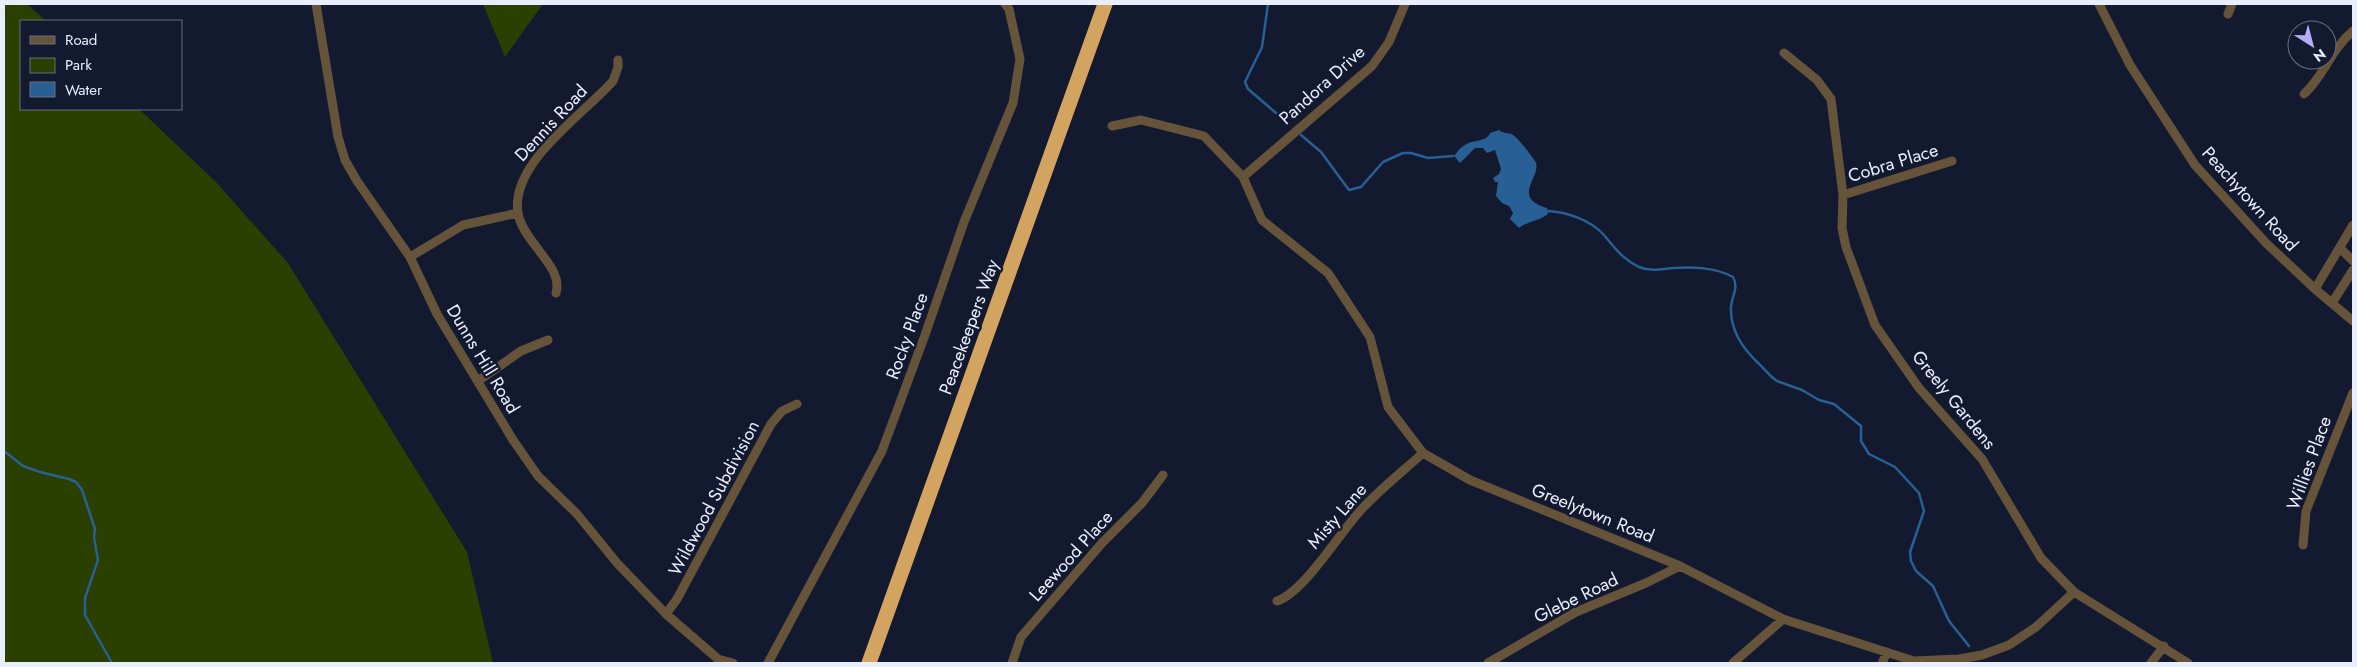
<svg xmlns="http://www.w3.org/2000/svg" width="2357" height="667" font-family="Jost,sans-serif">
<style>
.green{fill:#2a3f00}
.water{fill:#286095}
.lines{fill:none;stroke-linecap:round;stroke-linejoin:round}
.stream{stroke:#286095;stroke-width:2.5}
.minor{stroke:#66543a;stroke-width:9}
.motorway{stroke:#d3a45f;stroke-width:15}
.labels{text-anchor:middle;stroke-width:5;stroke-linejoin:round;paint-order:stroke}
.street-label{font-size:18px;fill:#e9eefd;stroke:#13192f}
</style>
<rect width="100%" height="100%" fill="#13192f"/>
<path class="green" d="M4 4H27L46 21H21V109H139L216 182 288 263 467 552 493 663H4Z
M483 4H543L505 57Z"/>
<path class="water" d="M1499 130C1503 134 1509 132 1513 135 1521 141 1529 153 1535 161 1544 175 1509 197 1547 208L1548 214C1539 221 1528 221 1519 228L1510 219 1513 213 1509 206 1502 203 1496 196 1498 182H1495L1493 178 1499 174 1501 169 1495 150 1487 153 1483 148H1475L1460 163 1454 156C1457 152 1461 147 1465 145 1473 139 1486 143 1490 133Z"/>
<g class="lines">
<path class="stream" d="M1268 4 1262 47 1245 82 1248 89 1289 124
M1301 135 1321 152 1349 190 1361 187 1383 162 1403 153H1411L1428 158 1453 156
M1548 211C1567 212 1590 220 1603 234 1615 248 1622 259 1639 267 1651 272 1662 269 1673 268 1693 267 1715 267 1733 277 1739 288 1732 295 1731 307 1730 330 1742 347 1757 362 1765 369 1769 376 1777 381L1802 390 1819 400 1834 404 1861 426V441L1869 454 1895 467 1919 493 1924 511 1910 552 1911 561 1916 571 1933 586 1949 621 1969 646
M4 451 23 466 40 472 69 479 76 482 82 490 95 529 94 537 98 560 85 598V615L112 663"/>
<path class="minor" d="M316 4 338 137 345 160 357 181 410 257 437 314 513 440 538 476 577 514 617 563 666 614 718 659 733 663
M2099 4 2130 65 2195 165 2266 243 2315 289 2353 321
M2228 14 2232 4
M1784 53 1817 80 1831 99 1843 195 1842 228 1846 247 1875 325 1919 388 1982 459 2041 558 2074 592
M2304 94C2325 75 2330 50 2353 31
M1112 126 1141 120 1204 136 1243 177 1262 220 1328 273 1370 337 1388 407 1423 453 1470 480 1680 566 1783 619 1914 661 1959 659 1982 655 2009 645 2036 627 2074 592 2188 663
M1243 177 1372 66 1389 42 1405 4
M1843 195 1952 161
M2340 248 2353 261
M410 257 463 225 518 213
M2315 289 2353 225
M556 293C561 276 547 262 538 249 530 239 520 226 518 213 510 163 582 116 613 81L618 67V60
M2332 303 2353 270
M478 381 521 351 548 340
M2303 545 2306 511 2353 393
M1277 601C1304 592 1339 534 1360 511 1379 490 1402 472 1423 453
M666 614 677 599 771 424 782 411 797 404
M768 663 882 451 925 335 964 222 1013 103 1020 59 1009 9 1005 4
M1012 663 1021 637 1102 543 1142 503 1163 475
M1488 663 1576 612 1646 583 1680 566
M1733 663 1783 619
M1882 663 1887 652
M2151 663 2164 646"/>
<path class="motorway" d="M869 663 1105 4"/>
</g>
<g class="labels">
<g class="street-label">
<text transform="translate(1322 85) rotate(-42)" y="6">Pandora Drive</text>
<text transform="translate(551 123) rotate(-47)" y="6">Dennis Road</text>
<text transform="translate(1893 163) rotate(-17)" y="6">Cobra Place</text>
<text transform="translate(2250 199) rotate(48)" y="6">Peachytown Road</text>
<text transform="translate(969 327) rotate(-70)" y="6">Peacekeepers Way</text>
<text transform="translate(907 336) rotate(-70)" y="6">Rocky Place</text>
<text transform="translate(483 359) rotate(59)" y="6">Dunns Hill Road</text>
<text transform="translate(1954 400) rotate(51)" y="6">Greely Gardens</text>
<text transform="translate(2309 463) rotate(-70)" y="6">Willies Place</text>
<text transform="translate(714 498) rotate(-62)" y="6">Wildwood Subdivision</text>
<text transform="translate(1593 513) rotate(22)" y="6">Greelytown Road</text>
<text transform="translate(1337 516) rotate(-49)" y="6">Misty Lane</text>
<text transform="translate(1071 556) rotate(-48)" y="6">Leewood Place</text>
<text transform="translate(1576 598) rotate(-26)" y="6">Glebe Road</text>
</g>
</g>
<rect width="2357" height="667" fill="none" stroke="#e9eefd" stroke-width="10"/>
<rect x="20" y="20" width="162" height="90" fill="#13192f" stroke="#696e81"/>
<rect x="30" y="36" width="25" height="8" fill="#66543a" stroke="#696e81"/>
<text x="65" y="45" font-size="15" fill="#e9eefd">Road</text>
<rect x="30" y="58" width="25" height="15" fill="#2a3f00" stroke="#696e81"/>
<text x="65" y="70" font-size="15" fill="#e9eefd">Park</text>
<rect x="30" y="82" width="25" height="15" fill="#286095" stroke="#696e81"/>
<text x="65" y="95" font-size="15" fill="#e9eefd">Water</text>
<g transform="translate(2312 45) rotate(144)"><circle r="24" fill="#13192f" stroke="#696e81"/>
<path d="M0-4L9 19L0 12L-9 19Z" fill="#b6acf8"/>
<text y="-8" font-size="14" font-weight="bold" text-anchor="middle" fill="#e9eefd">N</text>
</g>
</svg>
